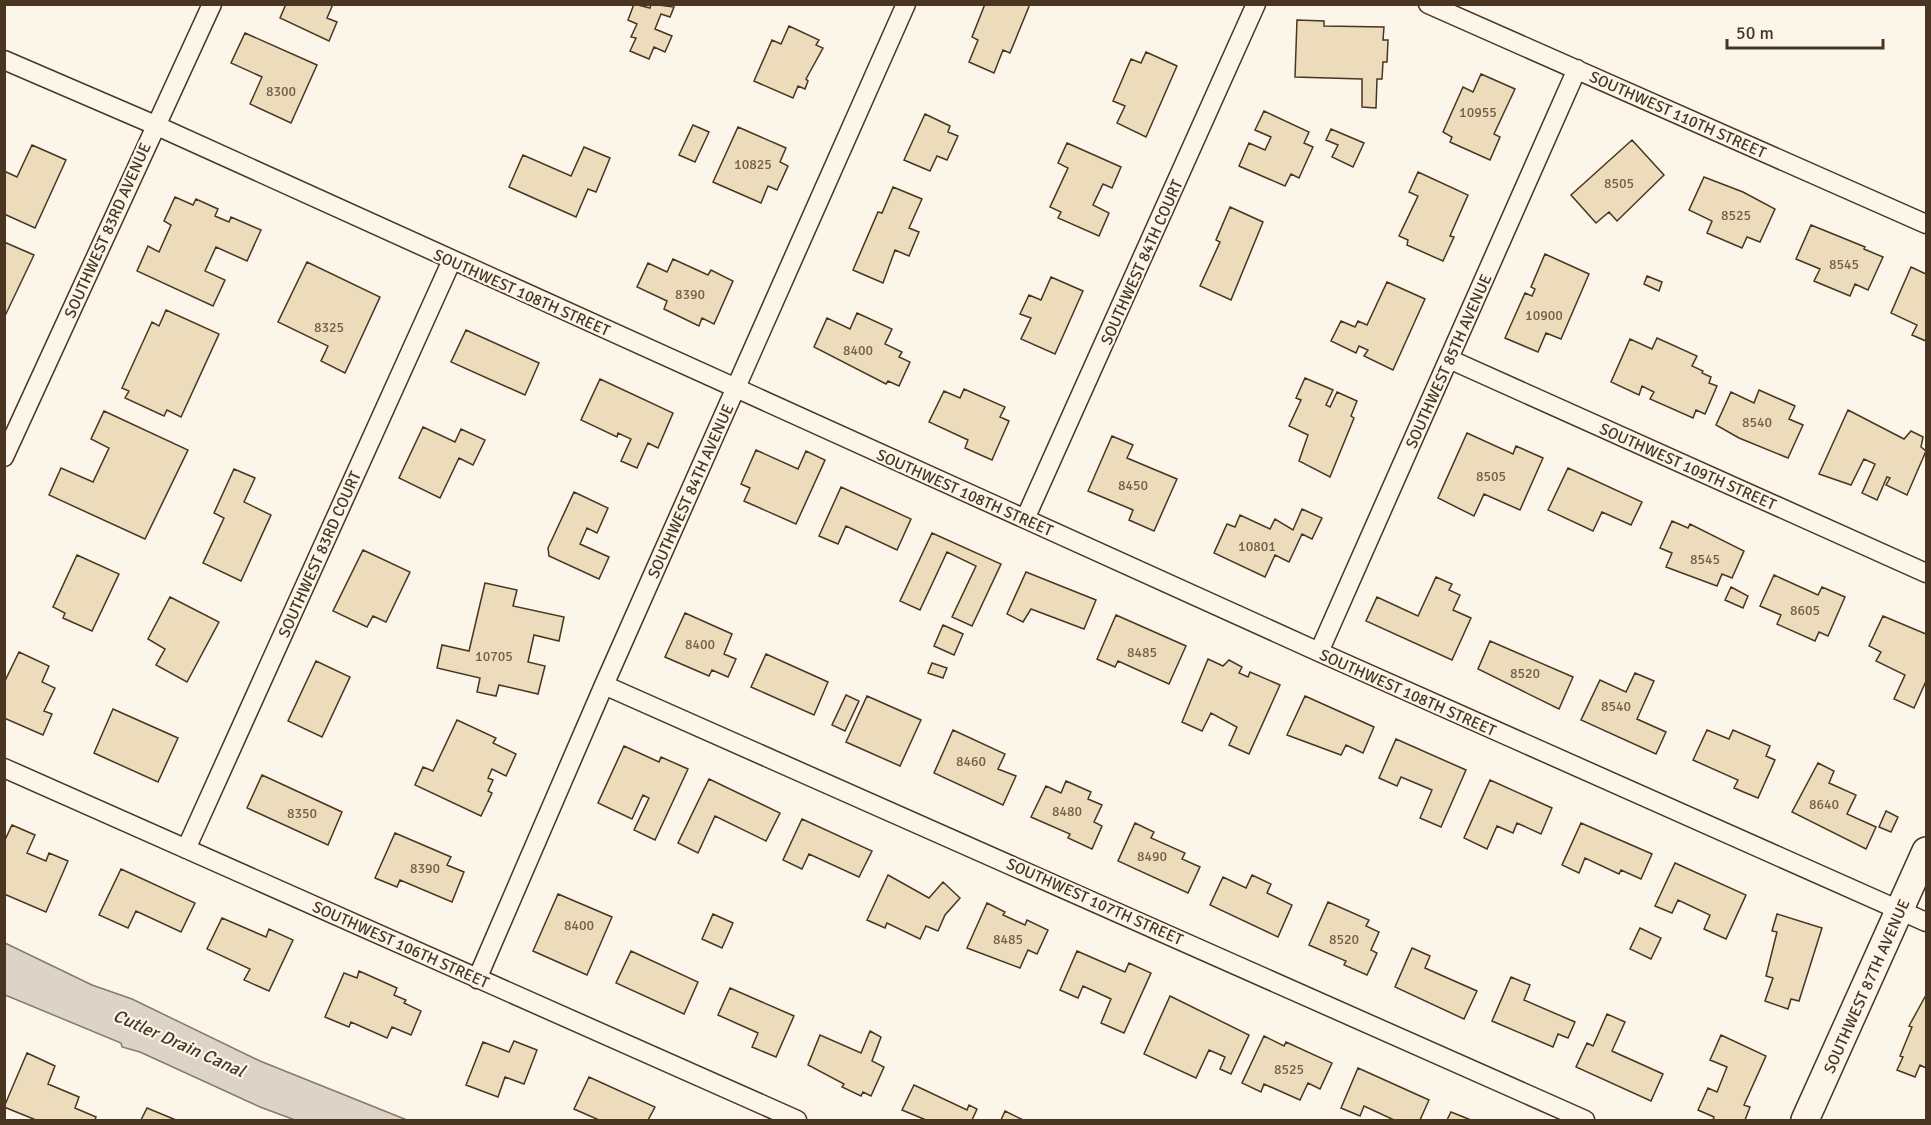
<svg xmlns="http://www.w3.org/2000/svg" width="1931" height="1125" font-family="Signika,sans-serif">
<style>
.water{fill:#dcd4c6;stroke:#887966;stroke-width:1.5}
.building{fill:#ecdcbc;stroke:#4a3520;stroke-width:1.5}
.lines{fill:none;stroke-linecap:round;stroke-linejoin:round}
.street-casing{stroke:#4a3520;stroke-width:21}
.secondary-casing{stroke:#4a3520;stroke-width:30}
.street{stroke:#fbf6e9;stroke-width:18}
.secondary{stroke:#fbf6e9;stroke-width:27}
.labels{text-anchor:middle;stroke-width:4.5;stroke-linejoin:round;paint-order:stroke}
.number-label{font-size:14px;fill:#725f47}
.street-label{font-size:16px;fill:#4a3520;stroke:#fbf6e9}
.water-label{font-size:18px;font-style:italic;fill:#4a3520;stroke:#fbf6e9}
</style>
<rect width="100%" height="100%" fill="#fbf6e9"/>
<path class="water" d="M5 943 92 985 132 999 260 1061 407 1120H295L260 1107 140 1052 122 1047 121 1043 5 995Z"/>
<path class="building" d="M286 4H333L327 18 337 22 329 41 280 18Z
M634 4 650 8 651 4 674 7 670 17 661 14 655 29 672 36 665 52 654 47 649 59 630 51 636 38 631 37 637 24 628 20Z
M985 4H1030L1010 53 1003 50 994 73 969 62 978 40 972 37Z
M1297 20 1324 21V26L1384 27 1383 40H1388L1387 62H1383L1382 79H1377L1376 108 1362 107V79L1295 77Z
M789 26 819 40 816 45 823 48 806 79 808 81 805 89 798 86 793 98 754 81 772 40 781 44Z
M245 33 317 65 291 123 250 104 262 77 231 63Z
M1146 52 1177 66 1146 137 1117 123 1125 106 1113 101 1131 59 1141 63Z
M1481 74 1515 89 1494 134 1500 137 1490 160 1450 142 1452 137 1443 132 1463 87 1473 92Z
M1264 111 1309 132 1304 143 1313 147 1299 178 1291 174 1285 186 1239 166 1249 143 1265 150 1271 137 1255 130Z
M925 114 950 126 948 132 958 136 947 160 937 156 930 171 904 160Z
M693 125 709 132 695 162 679 155Z
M738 127 786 148 780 162 788 166 777 190 768 186 761 203 713 182Z
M1331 129 1364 143 1353 167 1332 157 1338 145 1326 140Z
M1632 140 1664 175 1617 221 1609 212 1596 223 1571 195Z
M1067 143 1121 167 1112 188 1103 184 1093 205 1109 213 1099 236 1058 218 1061 212 1050 207 1068 168 1058 163Z
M32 145 66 160 35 228 4 214V171L17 177Z
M584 147 610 158 596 192 588 189 576 217 509 187 523 155 571 176Z
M1418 172 1468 195 1450 236 1454 237 1443 261 1407 245 1408 240 1399 236 1418 196 1409 192Z
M1704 177 1743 192 1775 209 1760 242 1747 237 1742 248 1707 233 1712 221 1689 210Z
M893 187 922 199 909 228 919 232 909 256 895 250 883 283 853 270 878 212 882 213Z
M175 197 193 205 196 199 218 209 215 216 229 222 231 217 261 230 247 261 216 247 205 271 225 280 213 306 137 271 148 246 159 252 171 225 164 221Z
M1230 207 1263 222 1231 300 1200 286 1220 242 1216 240Z
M1811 225 1865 247 1864 249 1883 257 1868 290 1855 284 1850 296 1814 281 1820 269 1796 259Z
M4 242 34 255 4 318Z
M1545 254 1589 274 1561 339 1546 333 1538 352 1505 338 1525 293 1532 296 1535 289 1531 287Z
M673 259 708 275 711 270 733 281 714 324 702 318 699 326 664 309 667 301 637 287 648 263 667 272Z
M307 262 380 297 345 373 321 361 328 346 278 322Z
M1911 267 1926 274V341L1912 335 1917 325 1891 313Z
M1647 276 1662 282 1659 291 1644 284Z
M1051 277 1083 291 1055 354 1021 339 1031 318 1020 314 1029 295 1041 300Z
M1387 282 1425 299 1393 370 1364 356 1368 350 1359 346 1356 353 1331 341 1341 321 1355 327 1358 321 1367 325Z
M166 310 219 334 181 417 167 410 164 416 125 398 129 391 122 388 152 322 159 326Z
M857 313 892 329 885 344 902 352 899 357 910 362 899 386 888 381 886 384 814 347 827 318 850 329Z
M466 330 539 363 525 395 451 362Z
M1657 338 1697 356 1692 366 1703 371 1702 373 1711 377 1709 383 1717 386 1705 414 1696 410 1693 418 1650 399 1654 392 1642 386 1639 395 1611 382 1630 339 1652 349Z
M1305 378 1333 390 1326 405 1330 407 1337 392 1357 401 1351 416 1354 418 1330 477 1299 461 1308 435 1289 426 1301 400 1296 398Z
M600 379 673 413 658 448 648 443 637 468 621 461 631 439 618 433 617 437 581 420Z
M964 389 1005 407 1000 417 1009 421 992 460 965 448 968 440 929 422 944 391 960 398Z
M1759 390 1795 406 1789 419 1803 425 1788 458 1739 438 1716 425 1731 392 1754 403Z
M1848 410 1904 439 1911 431 1923 437 1921 447 1926 451 1907 495 1886 485 1890 478 1887 477 1877 500 1862 493 1875 464 1864 459 1851 485 1819 474Z
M104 411 188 450 145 539 49 495 61 468 93 482 109 448 91 439Z
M423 427 455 442 461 429 485 440 473 465 459 458 440 498 399 478Z
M1467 433 1513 454 1516 446 1543 458 1520 510 1484 494 1474 516 1438 498Z
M1112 436 1133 445 1127 458 1177 479 1154 531 1129 520 1133 510 1088 491Z
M756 450 798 469 806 451 825 460 796 524 744 501 750 488 741 484Z
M1568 468 1642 502 1631 525 1602 512 1593 531 1548 510Z
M234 469 255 478 244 502 271 515 241 581 203 563 224 518 214 513Z
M841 487 911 519 897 550 846 526 838 544 819 536Z
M574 492 608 508 597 533 587 528 580 544 609 557 599 579 549 556 548 548Z
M1302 509 1322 518 1312 539 1302 534 1289 562 1275 555 1265 577 1214 553 1227 524 1235 527 1240 515 1270 529 1275 519 1293 530Z
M1672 521 1688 528 1690 524 1744 551 1732 578 1722 574 1717 586 1666 567 1672 553 1660 548Z
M932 533 1001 564 972 626 952 617 976 566 947 552 920 610 900 601Z
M363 550 410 572 386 622 373 616 367 627 333 611Z
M77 555 119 574 92 631 63 618 65 613 53 607Z
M1026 572 1096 600 1084 629 1031 609 1023 622 1007 614Z
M1774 575 1818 595 1822 587 1845 597 1828 636 1819 632 1815 641 1777 624 1781 615 1760 606Z
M1436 577 1452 584 1449 590 1460 595 1453 610 1471 618 1452 660 1366 621 1377 597 1418 616Z
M485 583 517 590 513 606 564 617 559 641 534 635 528 662 545 666 538 694 499 685 496 696 477 692 480 678 437 668 442 645 469 651Z
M1731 587 1748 596 1743 608 1725 600Z
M170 597 219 622 187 682 156 665 165 649 148 639Z
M685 613 732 634 724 654 736 659 728 677 712 670 709 676 665 657Z
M1116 615 1186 646 1169 684 1118 661 1115 667 1097 659Z
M1883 616 1926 634V681L1914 708 1894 699 1905 675 1876 661 1881 652 1869 646Z
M943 625 963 634 954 655 934 646Z
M1490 641 1573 677 1559 709 1478 669Z
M19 652 49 666 42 682 55 688 44 711 52 714 43 735 4 718V683Z
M766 654 828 682 814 715 751 687Z
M1208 659 1223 666 1229 660 1242 667 1239 673 1248 677 1250 672 1280 685 1249 754 1229 745 1237 727 1211 713 1202 731 1182 722Z
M316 661 350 677 322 737 288 721Z
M932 663 947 668 943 678 928 673Z
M1635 673 1654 681 1637 719 1666 732 1656 754 1581 720 1600 680 1626 692Z
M846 695 859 701 845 731 832 725Z
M867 696 921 720 900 766 846 742Z
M1305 696 1374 727 1363 753 1346 745 1341 755 1287 735Z
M113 709 178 738 158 782 94 753Z
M457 720 496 738 493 743 516 754 506 776 492 769 488 778 493 780 488 791 492 793 481 816 415 785 423 767 433 771Z
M953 730 1005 754 998 769 1016 776 1003 805 934 773Z
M1707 730 1729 739 1733 730 1770 746 1766 756 1775 760 1758 798 1734 788 1738 780 1693 760Z
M1396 739 1466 770 1441 827 1420 818 1432 790 1401 777 1397 786 1379 778Z
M624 746 659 762 661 757 688 769 655 840 634 830 649 798 643 795 632 819 598 803Z
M1818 763 1834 771 1829 783 1856 795 1847 814 1876 827 1866 849 1792 812Z
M262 775 342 812 328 845 247 808Z
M709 779 780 813 766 841 715 816 698 853 678 843Z
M1490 780 1552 808 1541 834 1517 823 1513 833 1497 826 1487 849 1464 838Z
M1066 781 1091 792 1088 799 1102 805 1094 822 1102 826 1092 849 1068 838 1070 834 1031 817 1046 786 1061 793Z
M1886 811 1898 817 1891 832 1879 827Z
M802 819 872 851 859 877 809 854 802 869 783 860Z
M1135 823 1154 832 1151 838 1185 853 1182 859 1200 867 1188 893 1118 861Z
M1581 823 1652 854 1641 879 1621 870 1619 874 1585 858 1579 873 1562 865Z
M12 825 35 835 27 853 46 861 49 853 68 861 46 912 4 894V842Z
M395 833 451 857 447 865 464 872 452 902 400 880 397 887 375 878Z
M1675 863 1746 895 1726 939 1704 929 1710 915 1678 900 1672 913 1655 906Z
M121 869 195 903 181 932 136 911 128 928 99 915Z
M888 875 929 898 943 882 960 898 945 915 938 931 926 926 920 939 887 923 885 928 867 920Z
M1252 875 1271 884 1267 893 1292 905 1278 937 1210 905 1223 877 1246 888Z
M558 894 612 917 587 975 533 951Z
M1328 902 1369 920 1366 926 1379 932 1371 950 1377 953 1367 975 1344 965 1346 961 1309 945Z
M987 903 1005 912 1003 915 1025 925 1027 920 1048 930 1037 954 1028 950 1020 968 967 948Z
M713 914 733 923 722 948 702 939Z
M1777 914 1822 928 1799 1001 1791 999 1788 1009 1765 1001 1773 978 1766 976 1777 932 1772 931Z
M222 918 266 937 269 929 293 940 269 991 244 980 250 969 207 949Z
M1640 928 1661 938 1651 959 1630 949Z
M1412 948 1430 956 1425 968 1477 991 1464 1019 1395 987Z
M631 951 698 982 684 1014 616 983Z
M1077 951 1125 972 1129 963 1151 973 1124 1033 1101 1023 1111 999 1083 986 1078 998 1060 990Z
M359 971 397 988 394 995 406 1000 404 1003 421 1011 411 1035 392 1027 387 1038 351 1022 349 1027 325 1017 344 973 357 978Z
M1511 977 1530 985 1524 1000 1575 1022 1568 1038 1558 1034 1553 1047 1492 1021Z
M730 988 794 1016 776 1057 752 1047 758 1033 718 1015Z
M1926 995V1068L1920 1065 1915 1077 1897 1070 1903 1057 1900 1056 1912 1027 1909 1026Z
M1170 996 1249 1035 1231 1074 1220 1069 1225 1057 1209 1050 1196 1078 1144 1054Z
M1607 1014 1625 1022 1612 1051 1663 1074 1651 1101 1576 1067 1587 1043 1593 1046Z
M870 1031 881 1037 872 1061 884 1067 871 1096 863 1092 861 1096 842 1087 844 1084 808 1065 820 1035 861 1053Z
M1721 1035 1766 1056 1744 1105 1750 1107 1745 1120H1713L1714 1117 1698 1110 1708 1088 1717 1092 1727 1067 1710 1060Z
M1264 1036 1284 1046 1286 1042 1332 1063 1320 1089 1308 1083 1300 1100 1264 1084 1261 1092 1242 1083Z
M514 1041 537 1050 524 1084 505 1077 498 1097 466 1085 483 1042 509 1052Z
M27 1053 55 1066 48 1084 79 1097 75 1108 96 1117 95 1120H36L4 1107Z
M1358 1068 1429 1100 1420 1120H1394L1364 1106 1360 1116 1341 1108Z
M589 1077 655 1107 648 1120H599L574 1109Z
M914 1085 967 1110 969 1105 977 1109 972 1120H926L902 1110Z
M147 1108 176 1120H141Z
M1005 1111 1023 1120H1001Z
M1451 1112 1471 1120H1447Z"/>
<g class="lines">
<defs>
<path id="street" d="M1428 4 1926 224
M4 60 155 125 1319 652 1926 922
M1449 359 1926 573
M4 457 212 4
M1025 519 1256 4
M1319 652 1577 69
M604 685 1585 1120
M4 768 797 1120
M186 849 452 260
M477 979 604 685 906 4"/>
<path id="secondary" d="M1805 1120 1926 851"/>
</defs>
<use href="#street" class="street-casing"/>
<use href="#secondary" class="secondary-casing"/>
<use href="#street" class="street"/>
<use href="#secondary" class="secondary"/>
</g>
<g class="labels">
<g class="number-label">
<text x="281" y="96">8300</text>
<text x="1478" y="117">10955</text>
<text x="753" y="169">10825</text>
<text x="1619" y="188">8505</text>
<text x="1736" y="220">8525</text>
<text x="1844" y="269">8545</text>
<text x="690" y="299">8390</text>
<text x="1544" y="320">10900</text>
<text x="329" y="332">8325</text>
<text x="858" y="355">8400</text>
<text x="1757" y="427">8540</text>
<text x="1491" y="481">8505</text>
<text x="1133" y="490">8450</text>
<text x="1257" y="551">10801</text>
<text x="1705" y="564">8545</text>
<text x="1805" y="615">8605</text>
<text x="700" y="649">8400</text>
<text x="1142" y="657">8485</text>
<text x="494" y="661">10705</text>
<text x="1525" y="678">8520</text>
<text x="1616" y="711">8540</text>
<text x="971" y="766">8460</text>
<text x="1824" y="809">8640</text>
<text x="1067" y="816">8480</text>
<text x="302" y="818">8350</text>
<text x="1152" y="861">8490</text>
<text x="425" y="873">8390</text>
<text x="579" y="930">8400</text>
<text x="1008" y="944">8485</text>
<text x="1344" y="944">8520</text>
<text x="1289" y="1074">8525</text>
</g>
<g class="street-label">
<text transform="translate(1678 114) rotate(24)" y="6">SOUTHWEST 110TH STREET</text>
<text transform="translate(107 230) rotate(-66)" y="6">SOUTHWEST 83RD AVENUE</text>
<text transform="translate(1141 262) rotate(-66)" y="6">SOUTHWEST 84TH COURT</text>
<text transform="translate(522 292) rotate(24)" y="6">SOUTHWEST 108TH STREET</text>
<text transform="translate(1448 361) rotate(-66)" y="6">SOUTHWEST 85TH AVENUE</text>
<text transform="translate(1688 466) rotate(24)" y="6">SOUTHWEST 109TH STREET</text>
<text transform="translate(690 491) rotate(-66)" y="6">SOUTHWEST 84TH AVENUE</text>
<text transform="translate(965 492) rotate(24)" y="6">SOUTHWEST 108TH STREET</text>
<text transform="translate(319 554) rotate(-66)" y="6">SOUTHWEST 83RD COURT</text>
<text transform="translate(1408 692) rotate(24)" y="6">SOUTHWEST 108TH STREET</text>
<text transform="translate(1095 901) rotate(24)" y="6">SOUTHWEST 107TH STREET</text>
<text transform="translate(401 944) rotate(24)" y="6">SOUTHWEST 106TH STREET</text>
<text transform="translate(1866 986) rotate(-66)" y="6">SOUTHWEST 87TH AVENUE</text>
</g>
<g class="water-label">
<text transform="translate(179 1043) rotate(24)" y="6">Cutler Drain Canal</text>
</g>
</g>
<rect width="1931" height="1125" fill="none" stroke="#4a3520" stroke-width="12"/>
<path d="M1727 39v9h156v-9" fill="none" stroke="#4a3520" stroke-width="3"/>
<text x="1736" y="39" font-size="18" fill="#4a3520" stroke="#fbf6e9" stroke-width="4.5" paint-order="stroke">50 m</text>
</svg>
